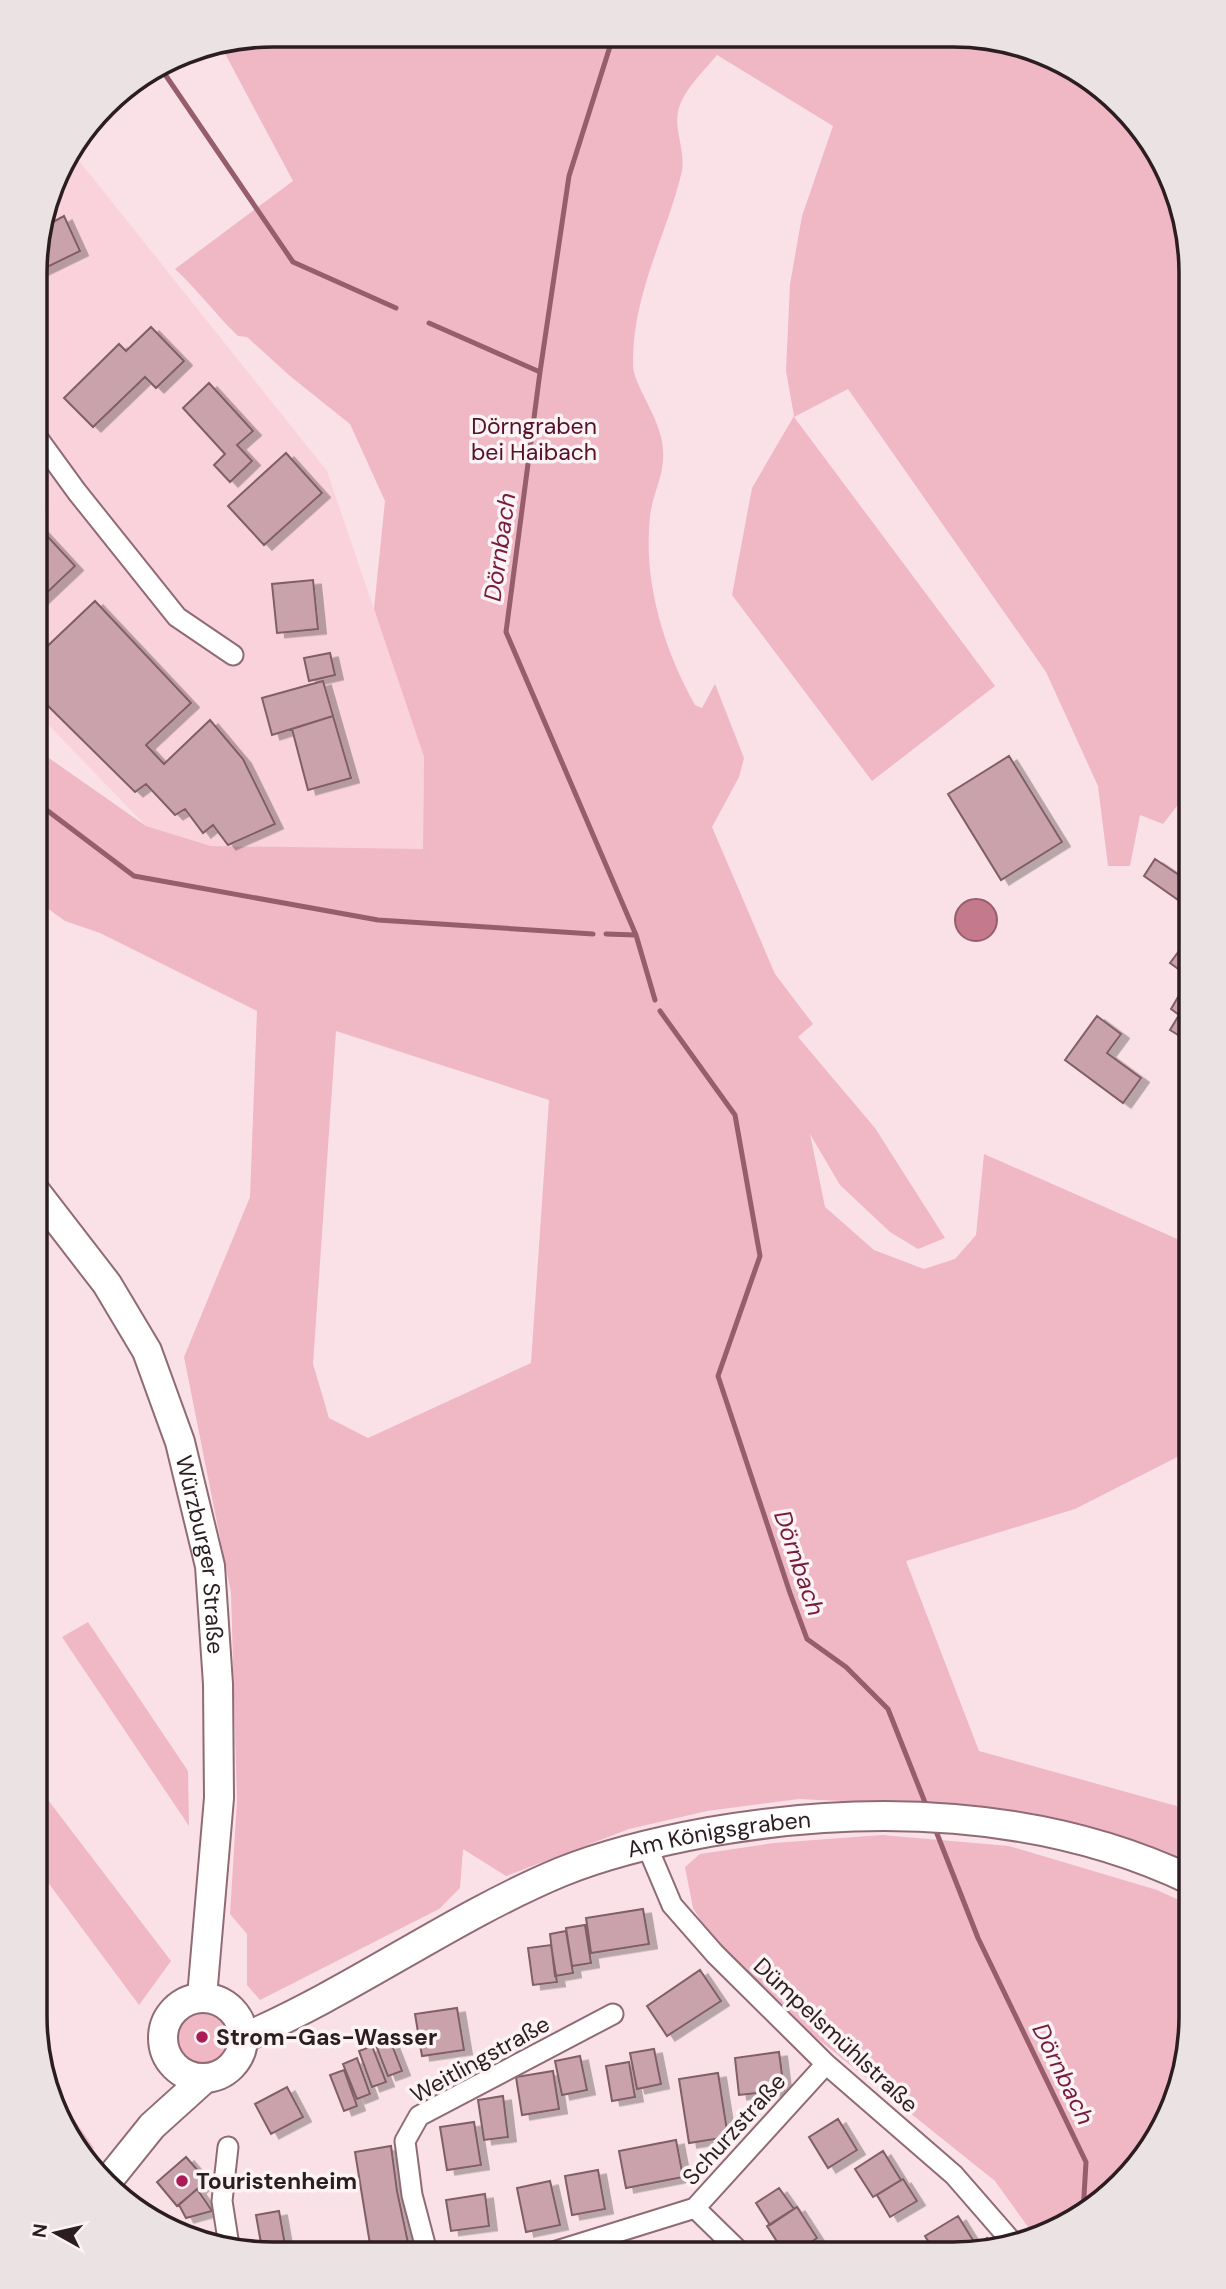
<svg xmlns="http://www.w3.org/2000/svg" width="1226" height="2289" font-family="'DM Sans',sans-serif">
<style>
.built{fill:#fad2db}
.green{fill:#f0b7c5;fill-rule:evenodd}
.water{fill:#c4798d;stroke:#965d6d;stroke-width:2}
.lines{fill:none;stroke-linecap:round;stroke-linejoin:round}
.stream{stroke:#965d6d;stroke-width:5}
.building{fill:#c9a2ac;stroke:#815e66;stroke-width:2;filter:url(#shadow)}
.street-casing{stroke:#906b74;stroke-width:23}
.secondary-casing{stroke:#906b74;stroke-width:32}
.street{stroke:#fff;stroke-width:19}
.secondary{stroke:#fff;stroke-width:28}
.poi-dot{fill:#aa1b57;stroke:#fcf3f5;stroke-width:2.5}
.labels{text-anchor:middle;stroke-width:7;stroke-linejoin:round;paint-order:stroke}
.park-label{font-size:23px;fill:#55102a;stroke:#fcf3f5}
.street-label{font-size:23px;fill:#2c1d21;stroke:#fcf3f5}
.poi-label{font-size:23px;font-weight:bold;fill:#2c1d21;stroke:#fcf3f5;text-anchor:start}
.water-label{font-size:24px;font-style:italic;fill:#761b3e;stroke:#fcf3f5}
.rim{fill:none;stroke:#2c1d21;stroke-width:3.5}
</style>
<defs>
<filter id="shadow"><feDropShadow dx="8" dy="4.5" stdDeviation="0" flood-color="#0004"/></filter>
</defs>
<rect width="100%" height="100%" fill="#fae1e7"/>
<path class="built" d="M72 152 327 471 424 757 423 850 211 846 146 826 36 712 37 243 60 168Z"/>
<path class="green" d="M274 35 999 40 1109 94 1178 196 1191 274V788L1163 824 1140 815 1130 866H1108L1098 786 1046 672 848 389 794 417 995 686 872 781 732 595 752 488 794 416 786 371 790 284 802 216 833 126 717 55C704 71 682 91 678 112 674 132 687 154 681 175 665 239 632 295 633 365 633 385 661 418 663 449 665 476 653 491 650 516 643 581 663 648 695 705L702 708 715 684 744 758 739 777 712 827 775 974 813 1024 798 1037 875 1128 945 1238 918 1249 890 1232 840 1185 810 1134 825 1207 874 1250 924 1269 955 1259 976 1235 984 1154 1191 1245V1450L1075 1509 906 1561 979 1751 1191 1810V1865L970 1807 799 1799 707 1811 629 1829 506 1876 463 1849 460 1888 439 1909 260 2000 247 1985V1934L230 1914 237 1801 231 1593 184 1357 250 1197 257 1011 100 933 65 921 36 900V749L146 826 211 846 423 849 424 757 374 609 385 501 350 424 290 376 247 337 238 336C216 315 198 290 175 269L293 181 221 46ZM336 1031 549 1100 531 1363 368 1438 329 1418 313 1364Z
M88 1622 188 1771 189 1826 62 1637Z
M35 1783 171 1961 139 2005 35 1865Z
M882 1835 1009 1846 1157 1890 1190 1905V2031L1173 2106 1141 2161 1097 2205 1036 2238 995 2181 809 2032 717 1948 693 1908 685 1867 700 1854 774 1843Z
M173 2038a28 28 0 1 1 56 0a28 28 0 1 1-56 0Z
M45 2078 94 2148 85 2158C66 2138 50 2105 45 2078Z"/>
<path class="water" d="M955 920a21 21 0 1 1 42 0a21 21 0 1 1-42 0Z"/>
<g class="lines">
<path class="stream" d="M613 37 569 176 540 372 506 632 636 935 655 1000
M160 67 293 262 396 308
M429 323 540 372
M36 802 134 876 378 920 593 934
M606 934 636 935
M660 1011 735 1115 760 1256 718 1376 790 1593 807 1639 846 1667 888 1709 928 1810
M934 1826 978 1938 1086 2162 1083 2213"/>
</g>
<path class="building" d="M64 216 80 251 37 272V243L42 228Z
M151 327 184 361 156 388 145 377 93 427 64 398 119 344 126 351Z
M209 383 253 431 237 445 252 461 230 482 214 465 225 454 183 408Z
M286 453 322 493 264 545 228 506Z
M37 525 75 566 37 602Z
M313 580 318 629 277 633 272 584Z
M95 601 191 703 146 745 164 764 210 720 243 759 275 824 228 845 213 825 203 833 185 809 175 815 146 784 135 792 36 694 37 656Z
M330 653 335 675 309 681 304 658Z
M323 681 333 716 272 735 262 698Z
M333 716 351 778 308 790 292 729Z
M1009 756 1062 842 1001 880 948 794Z
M1155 859 1191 883V909L1144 876Z
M1191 935V978L1170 963Z
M1188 980 1191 982V1043L1170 1030 1179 1015 1171 1009Z
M1097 1016 1121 1034 1107 1053 1141 1078 1123 1103 1065 1060Z
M643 1909 649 1944 591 1953 586 1918Z
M585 1925 591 1963 572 1966 566 1928Z
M566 1931 573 1973 555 1976 550 1934Z
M551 1945 557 1982 533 1985 528 1948Z
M700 1970 721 2001 667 2036 647 2006Z
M457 2008 464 2050 422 2056 415 2014Z
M388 2035 402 2071 388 2076 374 2040Z
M372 2046 386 2082 372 2087 359 2051Z
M654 2049 661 2084 637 2089 630 2053Z
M779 2052 784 2090 739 2095 735 2058Z
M580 2056 587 2090 562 2095 555 2061Z
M357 2058 370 2094 357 2099 343 2064Z
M629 2062 635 2097 612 2101 606 2066Z
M344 2070 357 2106 344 2111 330 2075Z
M553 2071 559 2109 522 2115 516 2077Z
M718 2073 728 2137 689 2143 679 2079Z
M287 2087 303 2117 271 2134 255 2104Z
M503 2096 508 2137 484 2140 478 2100Z
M838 2119 857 2150 828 2168 809 2137Z
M474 2122 481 2165 447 2170 440 2127Z
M676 2140 683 2177 626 2188 619 2151Z
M391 2146 397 2191 410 2252H372L369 2238 355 2152Z
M883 2151 901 2180 873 2197 855 2169Z
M186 2157 207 2181 177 2206 157 2182Z
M598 2170 605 2209 572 2215 565 2176Z
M903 2179 917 2201 890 2217 877 2195Z
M550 2181 560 2225 526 2232 517 2188Z
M779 2188 794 2209 770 2225 756 2203Z
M197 2189 212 2211 186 2218 179 2205Z
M485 2194 489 2226 451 2231 446 2200Z
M797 2207 817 2238 794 2254H785L767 2226Z
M279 2211 285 2245 290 2244 292 2252H257L262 2249 256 2215Z
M958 2216 976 2245 964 2252 936 2254 925 2236Z
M987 2238 992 2247 964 2252 976 2245Z"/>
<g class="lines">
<defs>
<path id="street" d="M37 437 77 492 177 617 233 655
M647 1846 672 1905 715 1954 826 2064 954 2175 1014 2244
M228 2147 222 2201 229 2246
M695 2208 741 2253
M427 2252 412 2195 405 2141 419 2116 613 2014
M550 2253 695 2208 826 2064"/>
<g id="secondary">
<path id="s1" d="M36 1192 107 1284 147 1351 180 1442 210 1566 218 1684 219 1798 202 1997"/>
<circle cx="203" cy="2038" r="40"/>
<path id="s2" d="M243 2038C353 1991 451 1918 561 1872 608 1853 660 1841 709 1832 869 1804 1042 1809 1191 1880"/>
<path d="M107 2182 152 2126 204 2079"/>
</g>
</defs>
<use href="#street" class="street-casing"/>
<use href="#secondary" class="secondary-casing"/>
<use href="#street" class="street"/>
<use href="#secondary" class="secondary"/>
</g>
<g class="poi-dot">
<circle cx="202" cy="2037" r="7"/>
<circle cx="182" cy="2181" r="7"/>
</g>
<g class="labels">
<g class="park-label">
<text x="534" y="434">Dörngraben<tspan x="534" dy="26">bei Haibach</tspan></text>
</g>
<g class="street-label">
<text dy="8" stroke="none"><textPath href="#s1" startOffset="406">Würzburger Straße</textPath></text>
<text dy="8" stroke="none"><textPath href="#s2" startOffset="522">Am Königsgraben</textPath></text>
<text transform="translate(836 2035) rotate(43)" y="8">Dümpelsmühlstraße</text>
<text transform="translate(480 2059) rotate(-29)" y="8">Weitlingstraße</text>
<text transform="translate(734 2129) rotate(-48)" y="8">Schurzstraße</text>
</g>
<g class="poi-label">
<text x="216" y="2045">Strom-Gas-Wasser</text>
<text x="196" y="2189">Touristenheim</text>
</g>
<g class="water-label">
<text transform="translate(500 547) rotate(-82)" y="8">Dörnbach</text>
<text transform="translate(799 1563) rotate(71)" y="8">Dörnbach</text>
<text transform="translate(1063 2074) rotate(64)" y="8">Dörnbach</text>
</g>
</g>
<path d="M0 0H1226V2289H0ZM273 47H953A226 226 0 0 1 1179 273V2016A226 226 0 0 1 953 2242H273A226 226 0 0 1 47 2016V273A226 226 0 0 1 273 47Z" fill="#ebe2e4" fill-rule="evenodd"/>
<path class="rim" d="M273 47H953A226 226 0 0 1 1179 273V2016A226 226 0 0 1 953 2242H273A226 226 0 0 1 47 2016V273A226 226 0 0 1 273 47Z"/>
<g transform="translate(56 2233) rotate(278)" stroke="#fcf3f5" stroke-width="5" paint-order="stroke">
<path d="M0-5L12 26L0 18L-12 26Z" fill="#2c1d21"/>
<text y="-10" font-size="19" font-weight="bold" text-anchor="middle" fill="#2c1d21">N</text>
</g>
</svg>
